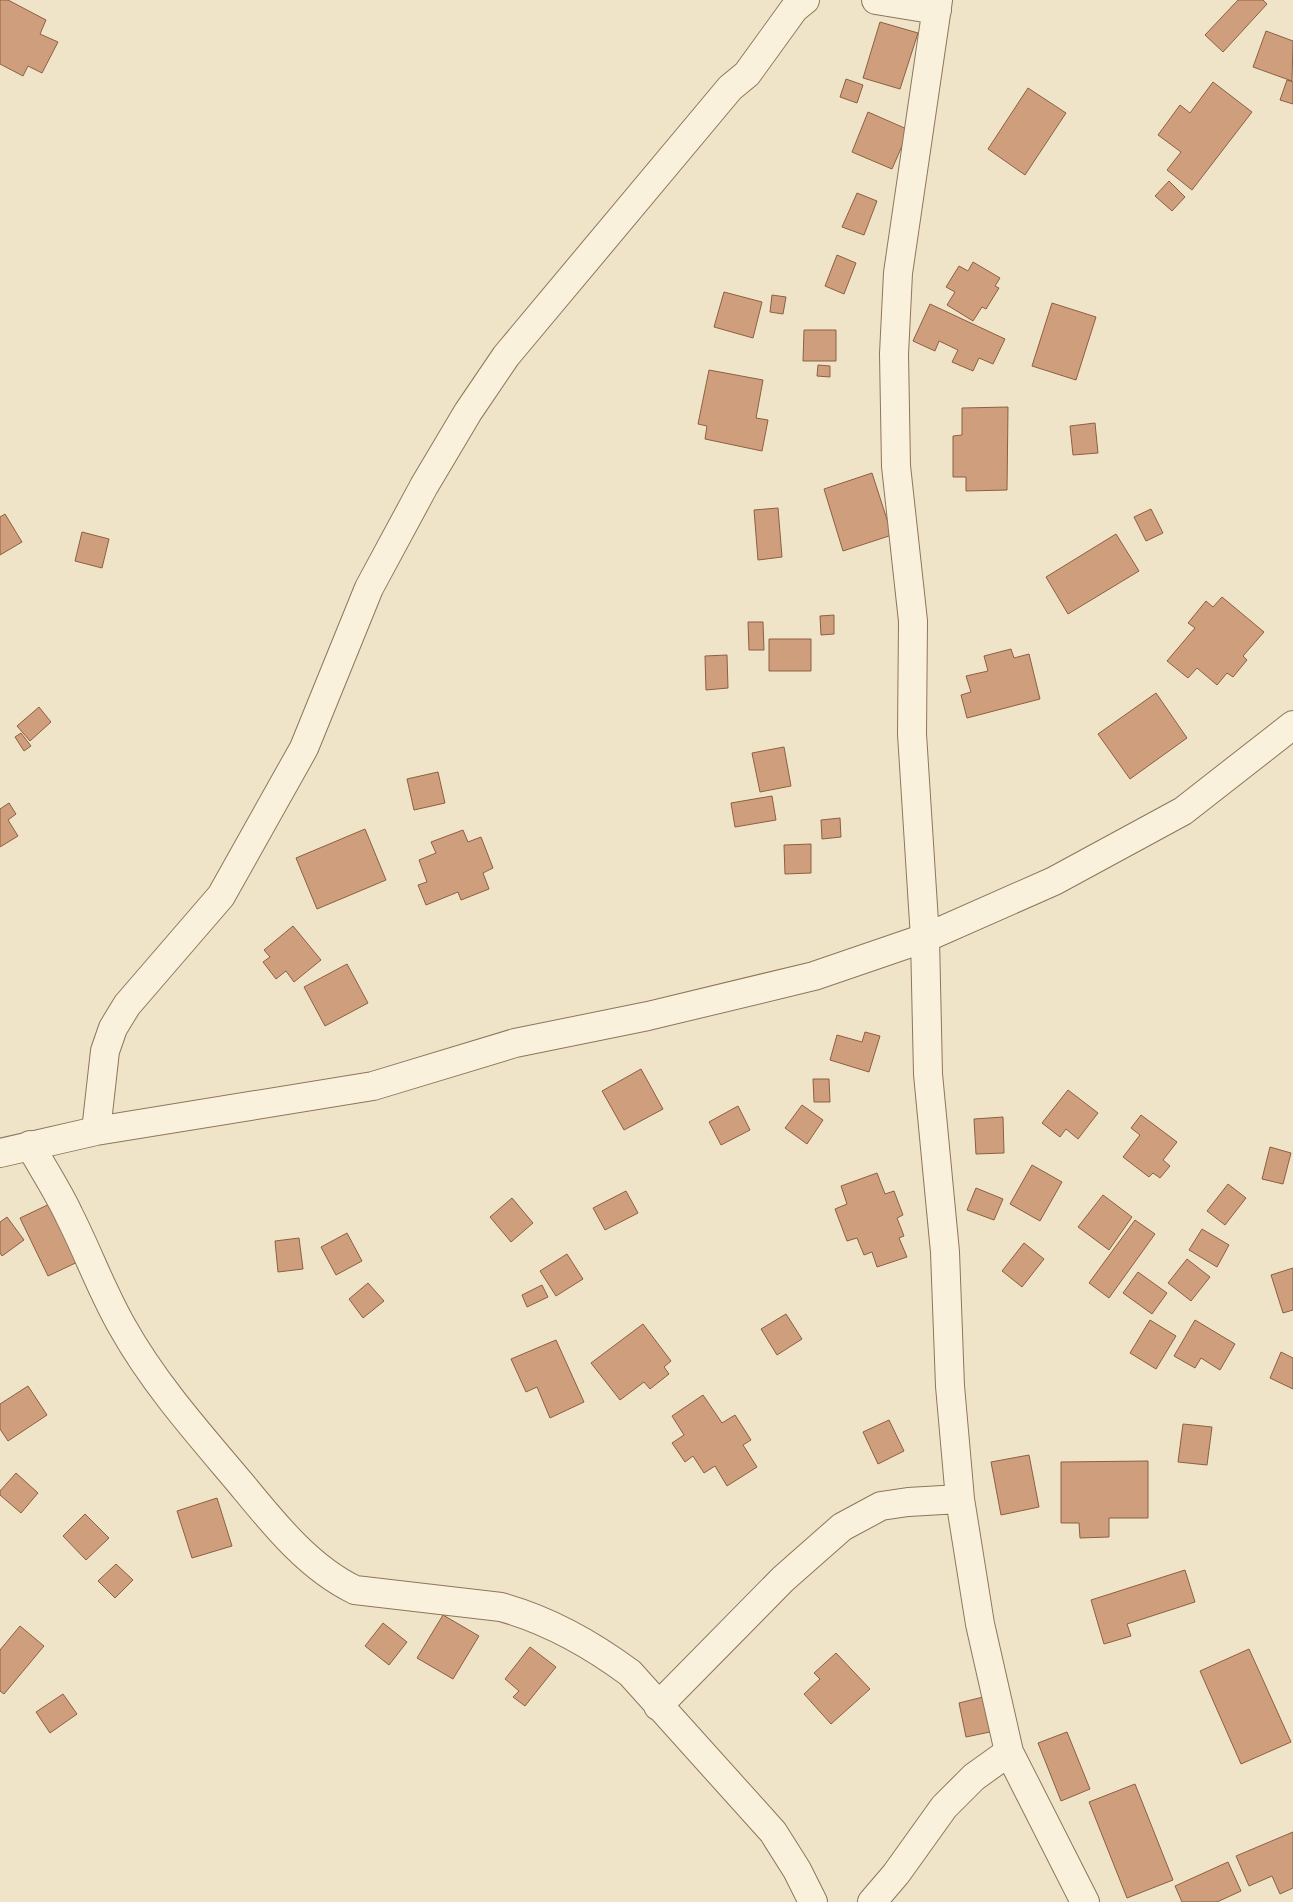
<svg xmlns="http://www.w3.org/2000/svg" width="1293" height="1902" font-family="Lora,serif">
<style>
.building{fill:#cf9f7d;stroke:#8d5f41}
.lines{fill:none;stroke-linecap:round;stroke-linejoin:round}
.minor-casing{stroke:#8d765c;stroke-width:30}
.minor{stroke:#faf1dc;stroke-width:28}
</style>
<rect width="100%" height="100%" fill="#f0e4c8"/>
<path class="building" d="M0 0H8L46 20 40 34 58 42 42 73 28 66 23 76 0 64Z
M1238 0H1263L1267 4 1223 52 1205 35Z
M880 22 918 33 900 89 863 78Z
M1266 31 1293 41 1292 81 1253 67Z
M846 79 863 85 857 103 840 97Z
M1287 80 1293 82V104L1280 100Z
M1213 82 1252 112 1192 190 1167 170 1181 152 1158 135 1180 105 1190 113Z
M1028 88 1066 113 1025 175 988 149Z
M868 112 909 130 892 169 852 152Z
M1169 181 1185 197 1172 211 1155 196Z
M857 193 877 201 864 235 842 227Z
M837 255 856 263 844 294 825 286Z
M973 262 1000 278 995 286 999 288 986 309 982 307 973 321 947 305 955 292 946 287 959 266 968 271Z
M724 292 762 302 753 338 714 327Z
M772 295 786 297 783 314 770 312Z
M1052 303 1096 317 1076 380 1032 366Z
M930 304 1005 339 993 364 979 358 973 371 952 362 958 350 939 341 935 351 913 341Z
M804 330H836V361H803Z
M818 365 830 366V377L817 376Z
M709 370 763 380 756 418 768 420 762 451 705 439 707 426 698 424Z
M1008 407 1007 490 966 491V477H953V436L962 435V408Z
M1095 423 1098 453 1073 455 1070 426Z
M872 473 892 535 843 551 824 489Z
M778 508 782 557 758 560 754 510Z
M1151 509 1163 533 1146 541 1134 517Z
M5 514 22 542 0 555V517Z
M82 532 109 539 102 568 75 561Z
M1116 534 1139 571 1068 614 1046 577Z
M1222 597 1264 632 1243 656 1247 660 1233 677 1227 673 1217 685 1197 668 1188 678 1167 661 1195 628 1188 623 1206 601 1213 607Z
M834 615V634L821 635 820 616Z
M748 622H763L764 650H749Z
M769 639H811V671H769Z
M1011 649 1014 658 1029 654 1040 699 967 718 961 695 971 692 966 676 988 671 984 656Z
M727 655 728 688 706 690 705 656Z
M1156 693 1187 738 1130 779 1098 734Z
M39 707 51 722 30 741 17 726Z
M21 733 31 746 24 751 15 737Z
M784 747 791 786 760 792 752 753Z
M438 772 445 803 414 810 407 779Z
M772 796 776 820 735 827 731 803Z
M9 803 16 814 8 820 18 836 0 847V809Z
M840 818 841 837 822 839 821 820Z
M365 829 386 880 317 909 296 858Z
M463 830 468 842 481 837 493 868 483 873 489 889 461 900 458 892 426 905 418 885 427 882 419 860 436 853 431 842Z
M811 844V873L785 874 784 845Z
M293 926 321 960 294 982 286 971 276 979 263 962 270 957 264 950Z
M347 964 368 1003 325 1026 304 987Z
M865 1032 880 1036 869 1072 830 1060 837 1035 862 1042Z
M641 1069 663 1109 624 1130 602 1091Z
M813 1079H829L830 1102H814Z
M1068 1090 1098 1113 1078 1139 1066 1129 1060 1137 1042 1123Z
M802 1105 823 1120 807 1144 785 1128Z
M738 1106 750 1130 721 1145 709 1122Z
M1141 1115 1177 1142 1163 1160 1170 1166 1160 1178 1153 1173 1149 1177 1123 1157 1140 1135 1131 1128Z
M1003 1117 1004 1153 976 1154 974 1119Z
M1270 1147 1291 1153 1283 1184 1262 1179Z
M1032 1165 1062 1182 1040 1221 1010 1204Z
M877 1173 885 1194 894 1191 903 1215 897 1218 904 1236 899 1238 907 1257 877 1267 872 1252 864 1255 857 1238 847 1241 835 1209 847 1204 841 1186Z
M1228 1184 1246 1198 1225 1225 1207 1211Z
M976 1188 1003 1199 994 1220 967 1210Z
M626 1191 638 1213 605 1230 593 1208Z
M1103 1195 1132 1217 1109 1250 1078 1227Z
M512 1198 533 1223 511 1242 490 1217Z
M56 1201 84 1259 48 1276 20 1218Z
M7 1217 24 1240 2 1256 0 1253V1222Z
M1135 1220 1155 1234 1109 1298 1089 1283Z
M1202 1229 1229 1245 1217 1267 1189 1250Z
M347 1233 362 1261 336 1275 321 1247Z
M299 1238 303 1269 278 1272 275 1241Z
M1024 1243 1044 1259 1022 1287 1002 1271Z
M567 1254 583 1279 556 1296 540 1271Z
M1187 1259 1210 1277 1191 1301 1168 1283Z
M1293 1268V1310L1283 1313 1271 1275Z
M1138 1272 1167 1293 1152 1314 1123 1293Z
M368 1283 384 1301 363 1318 349 1299Z
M542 1285 548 1297 527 1307 522 1295Z
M786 1314 802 1339 777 1355 761 1329Z
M1150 1320 1176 1336 1156 1369 1130 1353Z
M1195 1320 1235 1344 1220 1370 1201 1358 1195 1368 1174 1356Z
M643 1324 671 1361 664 1367 669 1374 650 1389 644 1382 620 1400 591 1363Z
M556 1340 584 1402 550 1418 537 1387 526 1392 511 1359Z
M1281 1352 1293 1358V1389L1270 1378Z
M28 1386 47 1415 8 1441 0 1429V1404Z
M703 1395 722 1423 735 1415 751 1440 743 1445 757 1467 727 1486 715 1466 704 1473 693 1456 685 1462 672 1443 684 1435 672 1416Z
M889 1420 904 1451 878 1464 863 1432Z
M1183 1424 1212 1427 1207 1465 1178 1462Z
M1029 1455 1039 1507 1001 1515 991 1462Z
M1148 1461V1518H1109V1537L1080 1538 1079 1523H1061V1462Z
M16 1473 38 1493 21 1513 0 1495V1491Z
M217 1498 232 1546 192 1558 177 1511Z
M85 1514 109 1538 86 1560 63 1536Z
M116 1564 133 1580 115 1598 98 1581Z
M1185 1570 1195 1602 1127 1624 1131 1636 1104 1644 1091 1600Z
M443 1615 479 1636 453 1679 417 1658Z
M383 1623 407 1642 389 1665 365 1646Z
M20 1626 44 1646 4 1694 0 1691V1650Z
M530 1647 556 1667 525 1706 513 1697 519 1691 505 1679Z
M1249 1649 1291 1742 1241 1764 1200 1671Z
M836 1653 870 1689 831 1724 804 1694 820 1679 814 1673Z
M63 1694 77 1714 50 1733 36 1712Z
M983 1697 990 1732 966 1737 959 1703Z
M1067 1732 1090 1789 1061 1801 1038 1743Z
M1135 1784 1173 1880 1127 1898 1089 1802Z
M1293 1832V1888L1280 1894 1272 1876 1249 1886 1236 1856Z
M1228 1862 1241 1891 1217 1902H1182L1175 1886Z"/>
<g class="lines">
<defs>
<path id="minor" d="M876 0 937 10
M938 0 898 273 894 354 896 466 913 621 912 734 925 938 928 1074 945 1252 950 1386 960 1499 980 1624 1009 1752 1085 1902
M96 1131 105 1051 113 1028 127 1005 221 896 304 748 369 588 424 486 468 412 506 356 730 88 747 74 794 9 805 0
M30 1145C43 1169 58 1191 69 1215 88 1252 102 1292 123 1328 155 1385 200 1435 242 1485 274 1524 309 1568 355 1590L501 1607C548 1620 591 1644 630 1673L773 1832 797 1870 813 1902
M0 1153 96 1131 373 1086 515 1043 648 1016 814 976 925 938 1054 881 1183 811 1293 725
M658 1706 783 1579 842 1527 881 1506 908 1502 960 1499
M872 1902 896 1874 944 1807 974 1777 1009 1752"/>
</defs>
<use href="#minor" class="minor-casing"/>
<use href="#minor" class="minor"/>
</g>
</svg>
